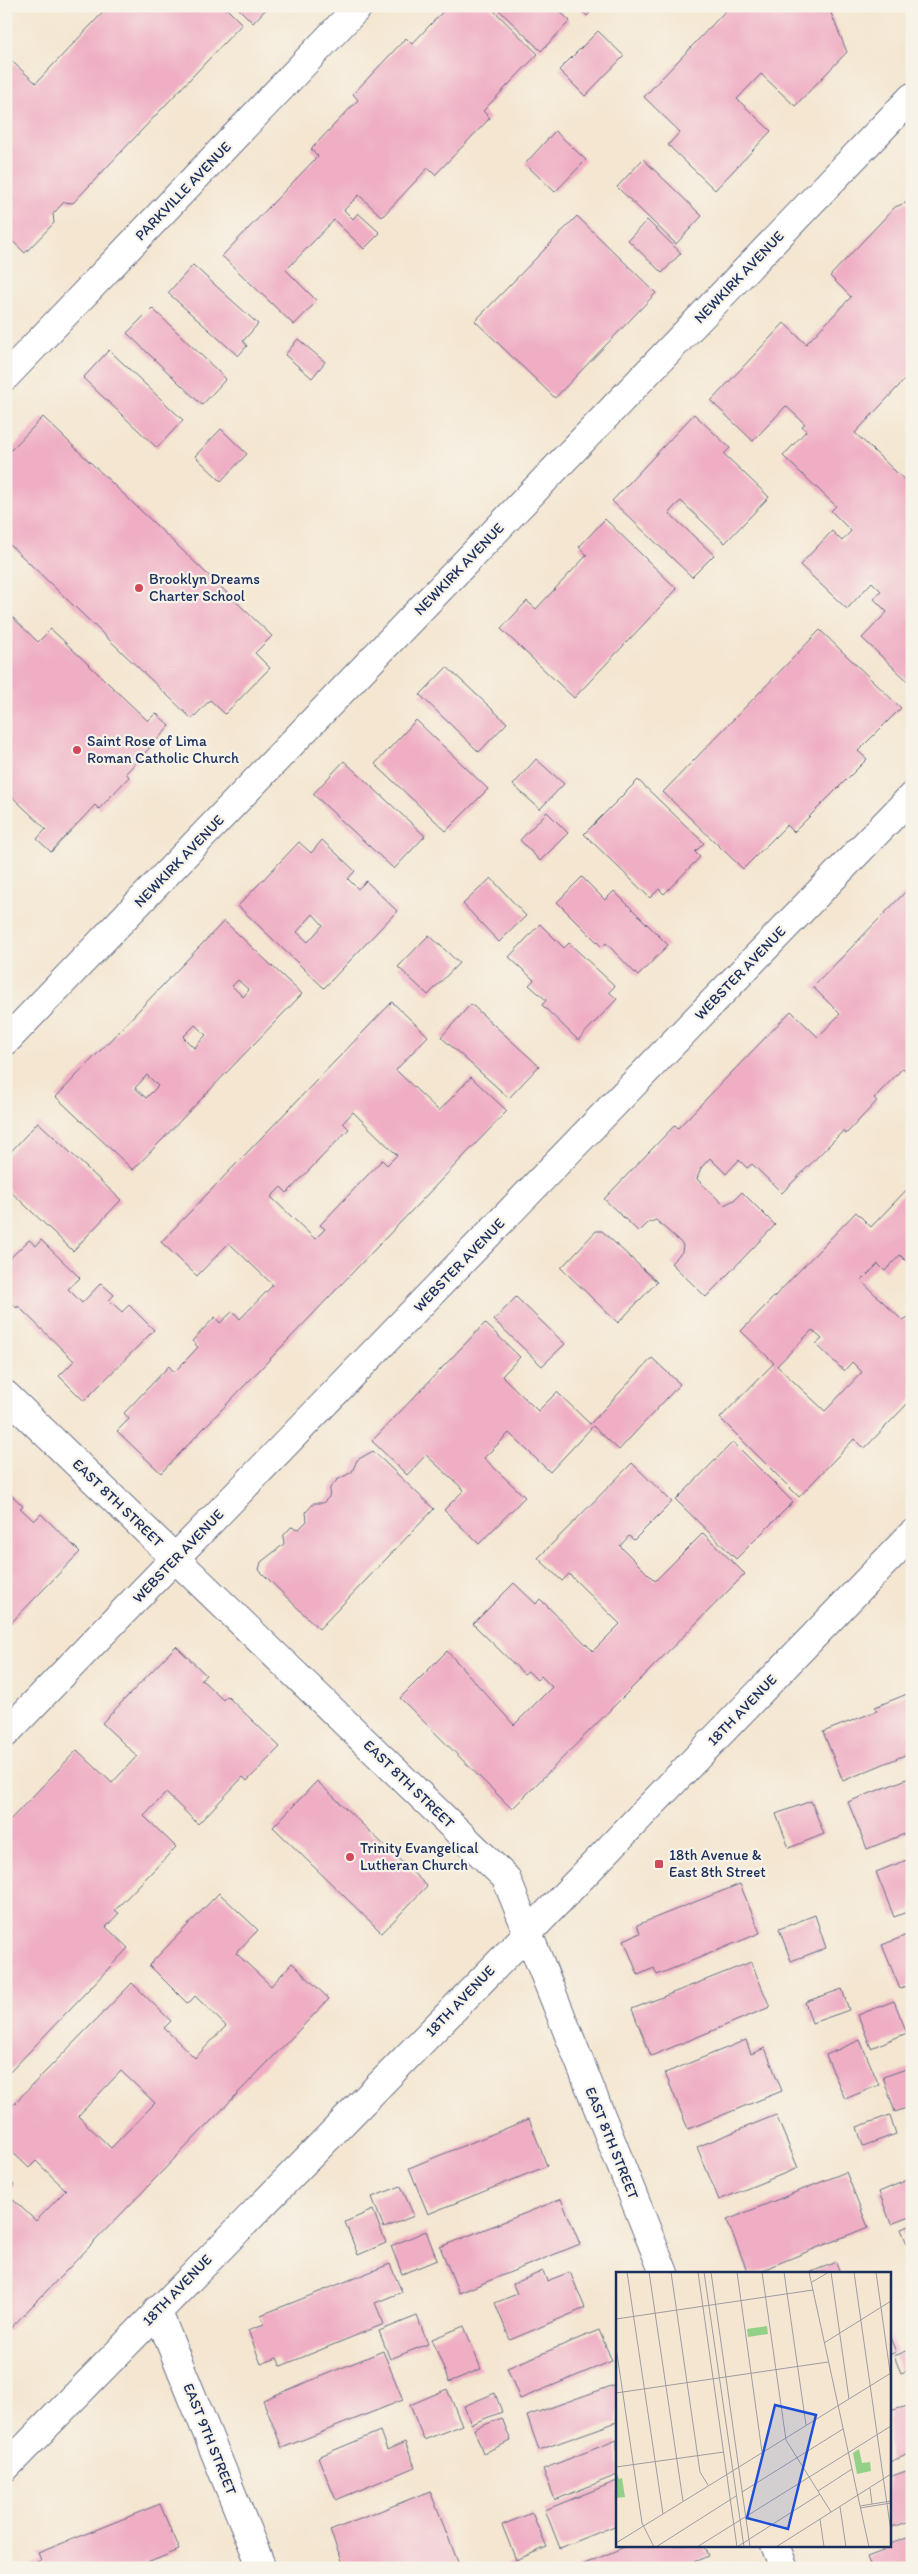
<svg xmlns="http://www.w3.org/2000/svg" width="918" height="2574" font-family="Itim,sans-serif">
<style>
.building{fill:#efaec4;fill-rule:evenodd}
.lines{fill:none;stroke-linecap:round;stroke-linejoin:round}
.street-casing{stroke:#676f86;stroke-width:30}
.secondary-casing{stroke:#676f86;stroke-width:30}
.street{stroke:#fff;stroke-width:28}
.secondary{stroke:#fff;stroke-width:28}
.poi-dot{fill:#d1495b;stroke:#f7f3e8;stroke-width:2}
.labels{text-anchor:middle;stroke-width:4.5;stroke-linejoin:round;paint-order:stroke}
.street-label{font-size:15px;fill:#1b2f5e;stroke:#f7f3e8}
.poi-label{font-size:15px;fill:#1b2f5e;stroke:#f7f3e8;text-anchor:start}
.inset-road{fill:none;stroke:#9d9da3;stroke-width:1}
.view{fill:#1d4ed8;fill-opacity:0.15;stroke:#1d4ed8;stroke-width:2.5}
.inset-edge{fill:none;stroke:#1b2f5e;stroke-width:2.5}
</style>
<rect width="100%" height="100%" fill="#f7f3e8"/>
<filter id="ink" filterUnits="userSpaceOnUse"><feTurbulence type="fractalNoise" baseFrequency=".02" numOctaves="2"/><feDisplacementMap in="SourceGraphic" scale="10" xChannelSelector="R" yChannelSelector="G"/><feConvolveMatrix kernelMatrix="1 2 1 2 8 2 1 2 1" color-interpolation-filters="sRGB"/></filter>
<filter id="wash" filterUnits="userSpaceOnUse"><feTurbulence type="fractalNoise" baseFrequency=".0096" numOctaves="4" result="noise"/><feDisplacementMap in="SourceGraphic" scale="20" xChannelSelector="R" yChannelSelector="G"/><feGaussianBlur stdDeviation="1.12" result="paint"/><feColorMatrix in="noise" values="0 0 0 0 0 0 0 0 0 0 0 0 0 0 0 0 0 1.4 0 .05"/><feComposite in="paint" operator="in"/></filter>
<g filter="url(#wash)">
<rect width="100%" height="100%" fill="#f4e6d1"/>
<g id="blocks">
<path class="building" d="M109 6H224L242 24 73 203 64 202 53 214 54 223 25 253 6 235V56L36 83Z
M236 6H269L253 23Z
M448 6H489L538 54 483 111 490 118 435 175 428 168 382 217 359 195 344 210 353 219 358 213 380 233 364 249 334 220 286 270 317 301 294 325 222 256 318 156 311 149 358 100 353 94 406 38 412 44Z
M495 6H554L570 21 541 51Z
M577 6H596L587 16Z
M730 6H828L847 52 795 106 761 74 737 99 771 131 715 190 668 145 680 132 644 97Z
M598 31 624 56 585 96 559 70Z
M555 131 586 160 555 192 525 164Z
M643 159 702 216 676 244 617 187Z
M908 202 912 212V372L855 433 912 487V685L862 638 887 612 874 599 881 591 872 582 847 609 800 565 832 531 842 541 851 531 831 511 836 506 783 456 806 431 802 426 805 424 786 406 753 441 711 401 784 323 806 344 851 297 830 276 895 207Z
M577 216 656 293 555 398 475 321Z
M647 220 681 253 662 273 628 240Z
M193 265 258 324 243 341 247 346 238 356 168 293Z
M152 308 226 379 202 405 127 333Z
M298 339 325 362 312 378 285 355Z
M109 350 183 420 157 448 83 378Z
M694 414 730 448 724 454 769 497 725 543 681 501 675 506 669 513 714 555 692 577 612 501Z
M43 417 272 636 255 653 270 668 225 714 210 700 192 719 6 541V455Z
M221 429 247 454 221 481 195 456Z
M605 519 677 589 574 698 501 629 527 601 536 609 587 555 579 547Z
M6 611 38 642 51 629 148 721 156 713 170 726 126 773 129 777 99 809 95 805 51 852 37 839 46 829 6 791Z
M820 630 901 708 858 751 867 759 794 832 787 825 743 869 663 792Z
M447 667 507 723 479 752 420 695Z
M416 720 488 789 446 831 375 764Z
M536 759 564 784 540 809 513 785Z
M344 761 425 836 394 869 313 794Z
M638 780 704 843 695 852 700 857 664 894 659 889 650 898 584 834Z
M547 812 568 833 540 861 520 840Z
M322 840 355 871 348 879 358 889 366 881 397 911 324 988 238 906 299 842 311 853ZM313 914 323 925 308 942 297 932Z
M582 877 605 900 614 891 668 945 638 976 606 943 602 947 557 902Z
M491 878 526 916 499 942 463 904Z
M912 885V1065L906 1071 903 1068 874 1098 877 1101 846 1134 843 1131 782 1193 752 1164 747 1168 739 1160 726 1174 710 1158 701 1168 697 1179 724 1205 734 1200 742 1192 775 1225 706 1297 671 1263 682 1252 683 1245 678 1240 656 1220 648 1223 639 1232 604 1199 675 1125 678 1128 791 1011 818 1037 840 1014 813 987Z
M224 921 302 994 133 1170 56 1097ZM238 980 249 990 243 997 232 986ZM195 1025 206 1035 194 1048 183 1037ZM147 1075 158 1086 146 1098 135 1088Z
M540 924 564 948 569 943 615 986 609 992 617 999 578 1040 542 1005 546 1000 529 985 534 980 509 957Z
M429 935 459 963 428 995 398 967Z
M392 1002 428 1036 396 1070 398 1072 439 1111 471 1077 507 1111 161 1473 117 1431 129 1419 124 1413 169 1366 174 1372 187 1359 198 1347 192 1341 215 1317 220 1323 233 1311 240 1319 273 1285 229 1243 197 1276 161 1242ZM353 1112 397 1155 387 1165 382 1160 320 1225 325 1229 315 1239 271 1197 281 1187 287 1193 349 1129 343 1123Z
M471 1004 539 1066 509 1098 441 1037Z
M38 1122 121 1200 73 1251 6 1187V1157Z
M912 1184V1259L908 1263 900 1255 885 1271 878 1264 861 1281 903 1321 912 1316V1399L864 1449 854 1439 799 1497 720 1418 774 1363 741 1331 856 1212 871 1227ZM812 1330 822 1339 816 1344 844 1371 852 1362 862 1372 825 1411 777 1366Z
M596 1231H602L657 1282 618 1323 561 1268Z
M29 1240 36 1246 41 1240 80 1278 68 1289 82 1303 101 1283 114 1295 109 1300 122 1312 129 1305 154 1330 84 1401 59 1376 74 1361 18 1306 17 1308 6 1298V1262Z
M516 1297 565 1344 542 1366 494 1320Z
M485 1323 520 1357 502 1376 538 1411 557 1392 590 1424 652 1358 680 1384 619 1450 593 1426 550 1472 509 1433 484 1458 525 1497 479 1544 444 1510 464 1490 426 1455 407 1475 372 1441Z
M733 1442 793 1502 736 1559 676 1500Z
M373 1451 434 1509 319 1629 259 1570 261 1562 284 1544 283 1536 291 1527 299 1529 307 1521 306 1512 314 1503H323L329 1497 330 1488 337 1480 352 1472 357 1460Z
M632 1463 672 1502 634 1540 629 1536 620 1546 655 1581 703 1533 745 1574 512 1809 400 1698 447 1651 514 1725 552 1687 541 1676 537 1680 528 1671 524 1674 473 1624 514 1583 536 1604 540 1599 593 1651 620 1624 569 1574 562 1581 538 1558Z
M6 1490 23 1506 20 1508 34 1521 41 1514 80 1552 6 1628Z
M176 1646 206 1675 201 1679 223 1700 227 1696 280 1747 247 1781 243 1777 198 1824 166 1793 144 1816 176 1847 115 1910 119 1913 106 1927 128 1948 9 2073 6 2070V1873L11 1869 6 1864V1824L77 1750 112 1783 137 1756 102 1723Z
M912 1692V1752L843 1781 823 1732 877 1711 875 1707Z
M912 1777V1831L867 1849 848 1802Z
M317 1781 427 1886 382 1933 273 1827Z
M811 1801 824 1834 789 1848 776 1814Z
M912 1858V1910L894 1917 876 1872Z
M740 1884 760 1933 657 1975 654 1968 638 1975 624 1940 640 1933 637 1925Z
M219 1893 258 1930 236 1953 271 1986 292 1963 329 1999 6 2333V2177L14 2185 6 2193 36 2221 66 2190 36 2161 29 2168 6 2146V2112L132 1983 171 2021 164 2028 195 2058 226 2026 195 1996 188 2004 149 1965ZM121 2071 155 2103 111 2148 78 2116Z
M815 1915 826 1948 791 1961 779 1929Z
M912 1933V1985L900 1989 882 1945Z
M751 1962 770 2007 651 2056 632 2009Z
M842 1989 849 2010 812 2023 805 2002Z
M894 2001 907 2033 871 2048 858 2015Z
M746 2040 751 2054 765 2048 782 2091 688 2129 665 2073Z
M860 2040 879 2085 845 2099 826 2055Z
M912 2067V2106L895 2112 883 2077Z
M776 2115 798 2168 719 2200 697 2147Z
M890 2115 896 2134 863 2146 857 2127Z
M529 2119 547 2166 428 2214 409 2168Z
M846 2172 868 2227 755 2273H748L727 2220Z
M912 2178V2216L891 2224 879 2192Z
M401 2186 414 2216 384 2228 372 2197Z
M561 2199 580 2244 459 2293 440 2247Z
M373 2210 386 2243 358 2255 345 2222Z
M912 2225V2256L901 2229Z
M426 2231 437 2260 402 2274 391 2246Z
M836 2262 840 2273H809Z
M390 2264 402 2292 375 2303 384 2324 281 2366 277 2358 261 2364 248 2330 264 2324 261 2315Z
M543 2271 547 2281 570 2272 585 2308 510 2340 495 2303 517 2294 513 2284Z
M417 2316 428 2344 390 2359 379 2331Z
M464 2326 481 2369 449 2382 432 2339Z
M599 2330 612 2361 520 2399 507 2368Z
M889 2335 896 2352 889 2355Z
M912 2349V2369L901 2373 894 2356Z
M383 2351 403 2400 282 2448 263 2400Z
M617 2384V2422L539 2450 527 2416Z
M447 2389 462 2425 424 2440 410 2405Z
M495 2393 502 2412 471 2424 464 2406Z
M912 2405V2453L889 2462V2411Z
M502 2418 511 2441 483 2453 474 2429Z
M380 2431 387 2450 405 2442 415 2467 336 2500 318 2457Z
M617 2440V2475L555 2500 543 2469Z
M912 2469V2520L889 2528V2477Z
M617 2481V2525L560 2548 545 2510Z
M430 2491 458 2562 445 2568H345L330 2531Z
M160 2504 179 2550 135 2568H32L31 2565 41 2560 38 2553Z
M532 2513 547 2547 516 2560 502 2525Z
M912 2536V2568H871L867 2557 883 2551 882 2547Z
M629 2545H703L708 2556 680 2568H575Z
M515 2561 518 2568H498Z"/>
</g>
</g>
<g filter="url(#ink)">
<use href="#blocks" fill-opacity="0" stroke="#676f86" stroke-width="1"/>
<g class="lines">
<defs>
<path id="street" d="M6 376 359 6
M6 1041 912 97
M6 1395 506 1878 664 2273
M6 1733 912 796
M157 2310 262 2568
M775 2545 784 2568"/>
<path id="secondary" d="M6 2467 527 1934 912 1534"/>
</defs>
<use href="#street" class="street-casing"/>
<use href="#secondary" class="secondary-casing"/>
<use href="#street" class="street"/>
<use href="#secondary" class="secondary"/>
</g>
</g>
<g class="poi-dot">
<circle cx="139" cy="588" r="5"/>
<circle cx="77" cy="750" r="5"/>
<circle cx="350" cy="1857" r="5"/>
<rect x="654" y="1859" width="10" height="10" rx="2.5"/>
</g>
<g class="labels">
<g class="street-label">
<text transform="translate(183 191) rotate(-46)" y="5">PARKVILLE AVENUE</text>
<text transform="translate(739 277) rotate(-46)" y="5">NEWKIRK AVENUE</text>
<text transform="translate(459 569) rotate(-46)" y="5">NEWKIRK AVENUE</text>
<text transform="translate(179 861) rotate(-46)" y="5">NEWKIRK AVENUE</text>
<text transform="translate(740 973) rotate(-46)" y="5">WEBSTER AVENUE</text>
<text transform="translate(459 1265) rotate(-46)" y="5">WEBSTER AVENUE</text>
<text transform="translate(118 1503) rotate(44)" y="5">EAST 8TH STREET</text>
<text transform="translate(178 1556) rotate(-46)" y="5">WEBSTER AVENUE</text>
<text transform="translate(742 1710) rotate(-46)" y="5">18TH AVENUE</text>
<text transform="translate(409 1784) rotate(44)" y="5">EAST 8TH STREET</text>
<text transform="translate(460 2001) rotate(-46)" y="5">18TH AVENUE</text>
<text transform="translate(612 2143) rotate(68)" y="5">EAST 8TH STREET</text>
<text transform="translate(177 2290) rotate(-46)" y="5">18TH AVENUE</text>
<text transform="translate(210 2439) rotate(68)" y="5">EAST 9TH STREET</text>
</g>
<g class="poi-label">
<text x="149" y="584">Brooklyn Dreams<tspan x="149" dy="17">Charter School</tspan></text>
<text x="87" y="746">Saint Rose of Lima<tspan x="87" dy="17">Roman Catholic Church</tspan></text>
<text x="360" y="1853">Trinity Evangelical<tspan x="360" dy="17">Lutheran Church</tspan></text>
<text x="669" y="1860">18th Avenue &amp;<tspan x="669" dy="17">East 8th Street</tspan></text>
</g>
</g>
<g transform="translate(616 2272)">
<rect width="275" height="275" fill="#f4e6d1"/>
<path d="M151 54 152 62 132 65 131 57ZM243 177 246 191 254 190 255 199 241 202 237 181ZM0 199 3 207 6 206 9 225 0 226Z" fill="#92d187"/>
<path class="inset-road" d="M11 0 47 242M33 0 67 229M55 0 84 200 92 213M82 0 121 275M88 0 128 275M95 0 134 275M121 0 146 180M146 0 170 168 215 240M168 0 190 153M193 0 253 275M215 0 233 127M238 0 275 260M260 0 275 107M196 10 213 0M0 47 197 18M208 71 275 29M0 75 26 251 38 275M0 121 212 90M0 195 108 180M254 216 256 232M202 219 236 197M126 220 227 157M244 234 275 229M224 235 230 275M244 236 275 231M204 247 208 275M0 271 275 101M40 275 120 224M81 275 275 154M121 275 204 222M160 275 275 202"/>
<path class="view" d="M159 133 200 143 172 257 131 246Z"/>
<rect width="275" height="275" class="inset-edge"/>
</g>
<rect width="918" height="2574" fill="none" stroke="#f7f3e8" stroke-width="25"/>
</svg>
